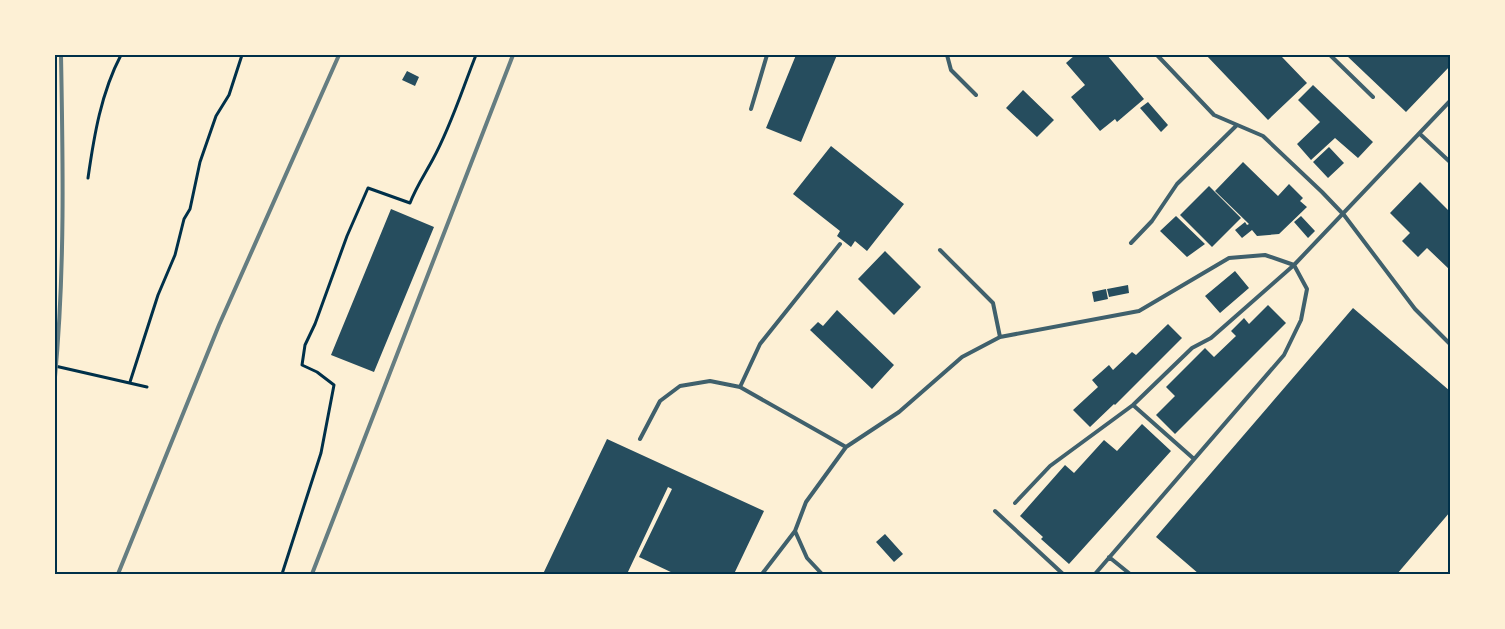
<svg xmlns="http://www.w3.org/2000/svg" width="1505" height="629" font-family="Manrope,sans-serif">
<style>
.building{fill:#264d5e}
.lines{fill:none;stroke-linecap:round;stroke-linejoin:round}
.path{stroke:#003049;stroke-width:3}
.service{stroke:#3f606c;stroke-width:4}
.rail{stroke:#657d81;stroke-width:4}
.neatline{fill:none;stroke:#003049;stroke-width:2}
</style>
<rect width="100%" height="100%" fill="#fdf0d5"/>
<path class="building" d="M796 55H837L801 142 766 128Z
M1075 55H1107L1144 99 1117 122 1115 119 1100 131 1071 97 1085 85 1066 63Z
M1206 55H1283L1282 57 1307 83 1268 120Z
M1346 55H1450V66L1406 112Z
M407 71 419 77 415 86 402 80Z
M1313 85 1373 142 1358 158 1335 138 1311 160 1297 144 1320 122 1298 100Z
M1023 90 1054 120 1037 137 1006 108Z
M1148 102 1168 125 1161 132 1140 108Z
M831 146 904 204 867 251 855 241 851 247 837 236 840 231 793 194Z
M1329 147 1344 163 1328 178 1313 162Z
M1243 162 1278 196 1289 184 1303 198 1300 201 1307 207 1279 234 1257 236 1252 230 1242 238 1235 230 1245 222 1247 225 1249 224 1215 191Z
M1420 182 1450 212V270L1427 248 1418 257 1402 241 1410 233 1390 213Z
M1209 186 1241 218 1212 247 1180 215Z
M391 209 434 227 374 372 331 355Z
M1176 216 1205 244 1187 257 1160 231Z
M1301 216 1315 231 1308 238 1294 222Z
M885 251 921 287 894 315 858 279Z
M1235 271 1249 288 1220 313 1205 296Z
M1128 285 1129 293 1109 297 1107 289Z
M1106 289 1108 299 1094 302 1092 292Z
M1268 305 1286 323 1175 434 1156 415 1175 396 1166 387 1205 348 1214 357 1236 336 1231 331 1244 318 1249 324Z
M1353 308 1450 391V512L1397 574H1199L1156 537Z
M837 310 894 365 872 389 810 330 818 322 823 326Z
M1168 324 1182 338 1115 405 1114 404 1090 427 1073 410 1098 387 1092 380 1109 365 1113 370 1132 352 1136 355Z
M1142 424 1171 451 1069 564 1041 539 1043 537 1020 516 1065 465 1074 473 1104 440 1117 451Z
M607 439 764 511 734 574H675L639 557 672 489 668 487 627 574H543Z
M885 534 903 554 894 562 876 542Z"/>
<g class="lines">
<path class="path" d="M88 178C94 136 101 93 121 55
M55 366 147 387
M130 382 158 295 175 255 184 219 190 209 200 162 216 116 229 95 242 55
M282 574 321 453 334 385 317 372 302 365 305 345 315 324 347 236 368 188 410 203C416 187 425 174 433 159 451 126 462 90 476 55"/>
<path class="service" d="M947 55 951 70 976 95
M1157 55 1214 115 1263 136 1322 192 1344 215 1415 309 1450 344
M1330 55 1373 97
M751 109 767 55
M1420 134 1450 162
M1131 243 1152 221 1177 184 1237 125
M940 250 993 303 1000 337
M740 387 760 344 840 244
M1133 405 1194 459
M640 439 660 401 680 386 710 381 740 387 846 447
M1015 503 1050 466 1133 405 1192 348 1211 338 1294 265 1450 101
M995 511 1063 574
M1109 557 1130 574
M762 574 795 531
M822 574 807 558 795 531 806 502 846 447 899 412 962 357 1000 337 1139 311 1229 258 1265 255 1294 265 1307 289 1301 320 1284 355 1095 574"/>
<path class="rail" d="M55 377C65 270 63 162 61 55
M118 574 219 325 339 55
M312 574 513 55"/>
</g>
<rect width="1505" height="629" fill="none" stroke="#fdf0d5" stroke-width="112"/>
<rect x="56" y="56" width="1393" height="517" class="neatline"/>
</svg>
